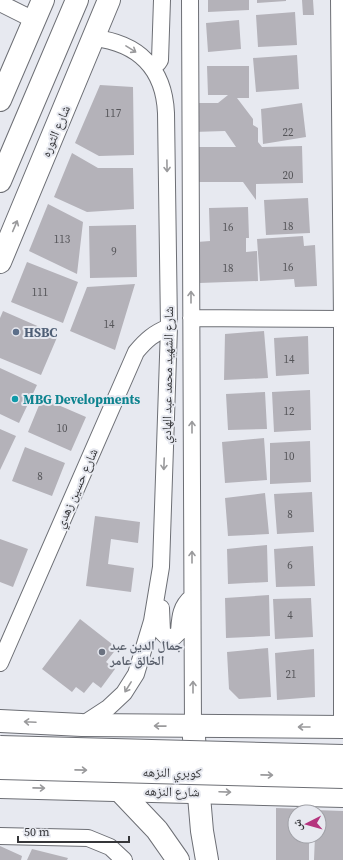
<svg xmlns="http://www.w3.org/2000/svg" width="343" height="860" font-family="'Source Serif 4','Noto Naskh Arabic',serif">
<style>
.building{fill:#b4b2b9}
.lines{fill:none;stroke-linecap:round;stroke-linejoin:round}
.street-casing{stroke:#6d6f75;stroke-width:18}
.secondary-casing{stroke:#6d6f75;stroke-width:24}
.primary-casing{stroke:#6d6f75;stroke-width:24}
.highway-casing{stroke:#6d6f75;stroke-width:24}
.street{stroke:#fff;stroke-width:16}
.secondary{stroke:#fff;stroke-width:22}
.primary{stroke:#fff;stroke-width:22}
.highway{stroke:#fff;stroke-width:22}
.primary-bridge-casing{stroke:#6d6f75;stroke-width:24;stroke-linecap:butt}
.primary-bridge{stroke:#fff;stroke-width:22}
.oneway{stroke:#9a9a9c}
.service-dot{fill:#5c6f8a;stroke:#e7e9f0;stroke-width:1.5}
.culture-dot{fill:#0f9aa8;stroke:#e7e9f0;stroke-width:1.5}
.worship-dot{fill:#6b7280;stroke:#e7e9f0;stroke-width:1.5}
.labels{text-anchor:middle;stroke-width:4;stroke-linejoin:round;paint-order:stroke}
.number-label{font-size:11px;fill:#555559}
.street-label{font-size:13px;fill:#353639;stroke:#e7e9f0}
.service-label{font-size:13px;font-weight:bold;fill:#4e5e75;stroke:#e7e9f0;text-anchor:start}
.culture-label{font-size:13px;font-weight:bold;fill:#0d838f;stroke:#e7e9f0;text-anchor:start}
.worship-label{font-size:13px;font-weight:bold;fill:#5b616d;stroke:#e7e9f0;text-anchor:start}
</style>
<rect width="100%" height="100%" fill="#e7e9f0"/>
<path class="building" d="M208 0H249V10L208 12Z
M257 0H286V1L257 3Z
M302 0H313L314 15H303Z
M295 12 297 45 258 47 256 15Z
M239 20 241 49 208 52 206 23Z
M297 55 299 89 256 92 253 58Z
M207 66H249V98H237L253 119V125L258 128V142L262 147 302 146 303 183 256 184V200L243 182H196L195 147H236L225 131 193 132V103H218L228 95H208Z
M100 85 133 87 134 155 99 156 75 143Z
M302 103 306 137 263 144 261 109Z
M72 153 98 168H133L134 209 87 212 54 197Z
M308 198 310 233 266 235 264 200Z
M48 204 83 222 77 274 29 251Z
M248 207 249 238H246V252L257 251 258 281 199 283 197 242 210 241 209 208Z
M136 225 137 277 90 278 89 226Z
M303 236 304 246 315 245 317 286 295 287 294 279 260 281 257 239Z
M27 262 78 282 63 323 11 302Z
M135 284 115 350 70 331 87 287Z
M3 311 58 335 41 375 0 358V318Z
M264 331 268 378 224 380 225 334Z
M308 336 309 374 276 376 274 338Z
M0 368 37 385 19 423 0 414Z
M310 390 311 430 274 432 272 392Z
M265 392 267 429 228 430 226 394Z
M42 398 86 417 71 451 28 432Z
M0 429 16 436 0 470Z
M264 438 267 480 225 483 222 442Z
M310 441 311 482 270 484V443Z
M25 447 65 463 52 496 12 481Z
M312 492 314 532 277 534 274 494Z
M265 493 269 534 228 536 225 498Z
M95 516 140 522 138 543 111 539 108 564 134 568 131 592 86 586Z
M0 539 28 549 13 587 0 582Z
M267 545 268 582 228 584 227 549Z
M313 546 315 586 276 587 274 549Z
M269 595 270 636 226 638 225 598Z
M311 598 313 637 275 639 273 599Z
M80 619 117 648 106 662 115 669 101 688 93 682 84 693 76 687 72 692 42 669Z
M268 648 271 697 239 699 229 689 227 652Z
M314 649 315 697 277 700 275 653Z
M276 808 309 809V812H295V836H309V860H276Z
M315 810 343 811V860H314L315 836H319V812H315Z
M0 846 22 856 21 860H0Z
M32 849 68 858 67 860H27Z"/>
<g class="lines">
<defs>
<path id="street" d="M190 0 193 726
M339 0 342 319V727
M0 3 34 20
M150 64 158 63 160 60 162 0
M191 318 343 319
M161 608 162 632 167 637H174L179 632C180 618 180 607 192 597
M0 663 136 352C146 340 154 333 169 327
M82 725 108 708 124 693 136 674 152 621 161 567 169 327 166 113C164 68 138 43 94 38
M0 836 88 838 110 847 124 860"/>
<path id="secondary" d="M0 100 43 0
M0 262 109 0
M193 726 202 831 207 860
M119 790 157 830 178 860"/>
<path id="primary" d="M0 721 82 725 343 727
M0 787 343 796"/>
<path id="highway" d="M0 181 77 0"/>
</defs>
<use href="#street" class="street-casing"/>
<use href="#secondary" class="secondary-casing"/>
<use href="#primary" class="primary-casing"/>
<use href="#highway" class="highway-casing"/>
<use href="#street" class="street"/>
<use href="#secondary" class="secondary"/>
<use href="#primary" class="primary"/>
<use href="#highway" class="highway"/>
<defs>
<path id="primary-bridge" d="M0 747 343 756
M0 768 343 777"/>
</defs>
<use href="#primary-bridge" class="primary-bridge-casing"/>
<use href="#primary-bridge" class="primary-bridge"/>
</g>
<defs><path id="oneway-shaft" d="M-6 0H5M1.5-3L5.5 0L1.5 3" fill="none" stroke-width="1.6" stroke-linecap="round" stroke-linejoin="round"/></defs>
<g class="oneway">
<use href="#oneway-shaft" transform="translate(131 49) rotate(32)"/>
<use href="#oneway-shaft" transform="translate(167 166) rotate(89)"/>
<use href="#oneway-shaft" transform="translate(15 226) rotate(-67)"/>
<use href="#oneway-shaft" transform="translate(191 297) rotate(-90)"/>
<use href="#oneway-shaft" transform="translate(192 427) rotate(-90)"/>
<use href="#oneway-shaft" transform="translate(164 464) rotate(92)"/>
<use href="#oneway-shaft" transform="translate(192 557) rotate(-90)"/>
<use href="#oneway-shaft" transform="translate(128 687) rotate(122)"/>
<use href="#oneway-shaft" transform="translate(193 687) rotate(-90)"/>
<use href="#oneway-shaft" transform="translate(30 722) rotate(-177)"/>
<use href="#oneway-shaft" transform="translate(160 726) rotate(-179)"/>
<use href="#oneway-shaft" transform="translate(304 727) rotate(-180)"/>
<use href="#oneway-shaft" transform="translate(81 770) rotate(1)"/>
<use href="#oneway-shaft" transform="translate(267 775) rotate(1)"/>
<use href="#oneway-shaft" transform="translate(39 788) rotate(1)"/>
<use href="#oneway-shaft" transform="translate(225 792) rotate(2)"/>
</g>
<circle class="service-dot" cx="16" cy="332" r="4"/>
<circle class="culture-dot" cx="15" cy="399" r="4"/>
<circle class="worship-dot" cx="102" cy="652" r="4"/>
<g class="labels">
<g class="number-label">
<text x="113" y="117">117</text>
<text x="288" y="136">22</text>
<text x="288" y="179">20</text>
<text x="288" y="230">18</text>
<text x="228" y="231">16</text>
<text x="62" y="243">113</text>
<text x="114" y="255">9</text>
<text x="288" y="271">16</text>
<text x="228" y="272">18</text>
<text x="40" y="296">111</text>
<text x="109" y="328">14</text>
<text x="289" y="363">14</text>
<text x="289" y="415">12</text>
<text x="62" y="432">10</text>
<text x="289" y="460">10</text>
<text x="40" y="480">8</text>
<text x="290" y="518">8</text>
<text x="290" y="569">6</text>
<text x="290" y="619">4</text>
<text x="291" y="678">21</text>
</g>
<g class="street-label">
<text transform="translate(55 131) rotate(-67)" y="5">شارع الثوره</text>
<text transform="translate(167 375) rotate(-89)" y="5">شارع الشهيد محمد عبد الهادي</text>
<text transform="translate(76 488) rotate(-66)" y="5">شارع حسين زهدي</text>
<text transform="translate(172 772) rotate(1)" y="5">كوبري النزهه</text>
<text transform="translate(172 791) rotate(1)" y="5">شارع النزهه</text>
</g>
<g class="service-label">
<text x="24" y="337">HSBC</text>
</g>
<g class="culture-label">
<text x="23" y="404">MBG Developments</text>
</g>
<g class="worship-label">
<text x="110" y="650">جمال الدين عبد<tspan x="110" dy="15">الخالق عامر</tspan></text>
</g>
</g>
<g transform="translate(307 824) rotate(264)"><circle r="19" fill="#e7e9f0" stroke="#a0a1a7"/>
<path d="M0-3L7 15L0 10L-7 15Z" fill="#b5347e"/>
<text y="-6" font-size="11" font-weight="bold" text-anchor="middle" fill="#353639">ش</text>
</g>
<path d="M18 836v6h111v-6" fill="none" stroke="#353639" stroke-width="2"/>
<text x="24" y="836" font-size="12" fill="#353639" stroke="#e7e9f0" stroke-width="3" paint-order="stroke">50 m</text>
</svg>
